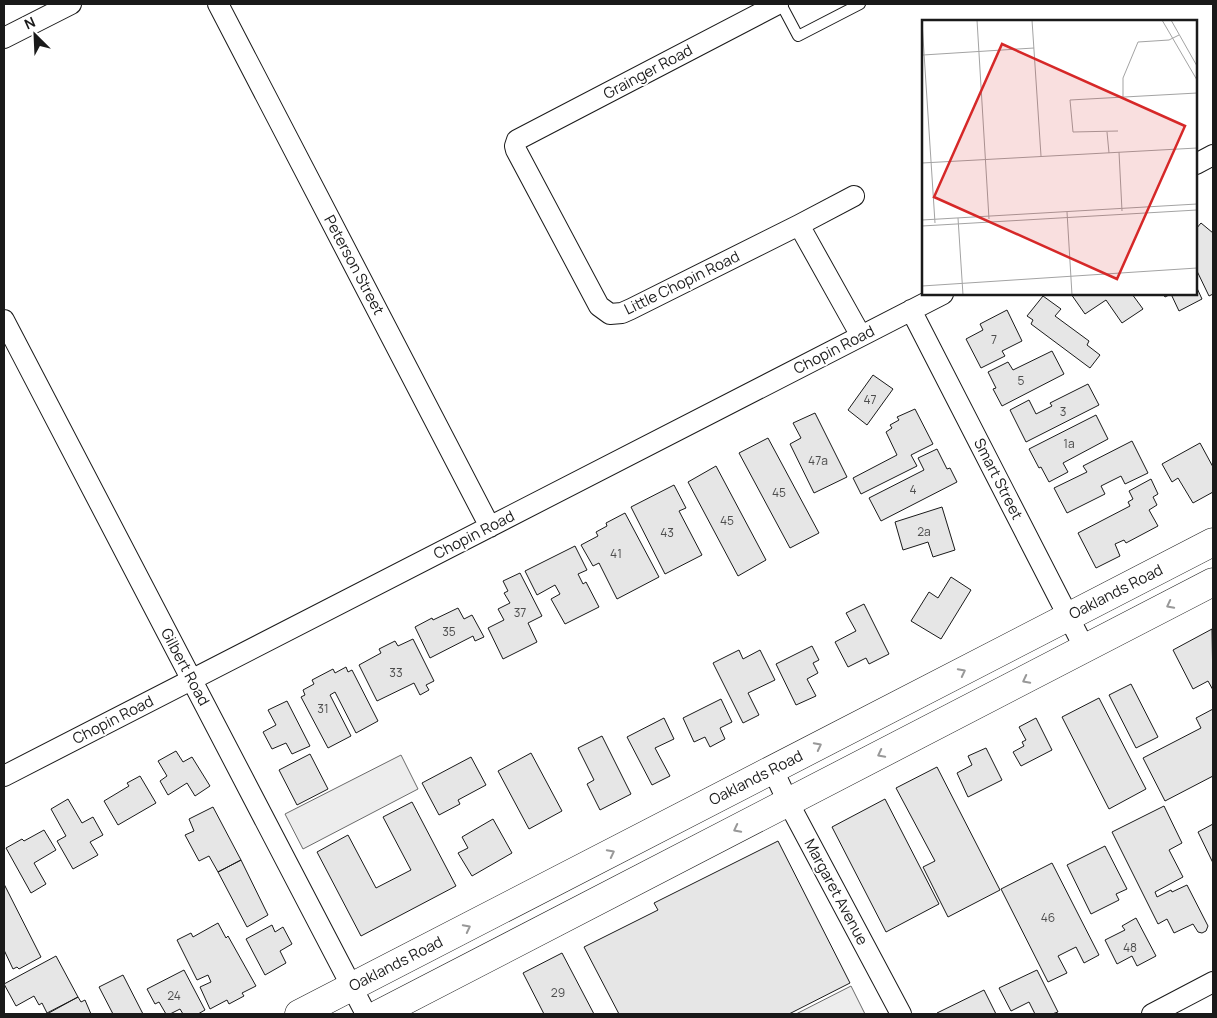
<svg xmlns="http://www.w3.org/2000/svg" width="1217" height="1018" font-family="Manrope,sans-serif">
<style>
.parking{fill:#ededed;stroke:#6a6a6a}
.building{fill:#e6e6e6;stroke:#1a1a1a}
.lines{fill:none;stroke-linecap:round;stroke-linejoin:round}
.service-casing{stroke:#1a1a1a;stroke-width:12}
.minor-casing{stroke:#1a1a1a;stroke-width:22}
.secondary-casing{stroke:#1a1a1a;stroke-width:29}
.service{stroke:#fff;stroke-width:10}
.minor{stroke:#fff;stroke-width:20}
.secondary{stroke:#fff;stroke-width:28}
.oneway{stroke:#989898}
.labels{text-anchor:middle;stroke-width:4;stroke-linejoin:round;paint-order:stroke}
.number-label{font-size:12px;fill:#4d4d4d}
.street-label{font-size:15px;fill:#1a1a1a;stroke:#fff}
.inset-road{fill:none;stroke:#a3a3a3;stroke-width:1}
.view{fill:#d62828;fill-opacity:0.15;stroke:#d62828;stroke-width:2.5}
.inset-edge{fill:none;stroke:#1a1a1a;stroke-width:2.5}
</style>
<rect width="100%" height="100%" fill="#fff"/>
<path class="parking" d="M401 755 418 789 303 849 285 814Z
M851 986 865 1014H796Z"/>
<path class="building" d="M1201 223 1213 233V294L1209 296 1196 269V229Z
M1196 286 1202 299 1179 311 1171 294 1165 297 1163 294H1196Z
M1071 294H1132L1143 309 1122 323 1106 300 1085 314Z
M1043 296 1061 309 1055 316 1089 341 1087 345 1100 355 1090 368 1031 324 1033 320 1027 316Z
M1007 310 1022 341 1002 351 1005 356 981 368 966 339 983 330 980 324Z
M1052 351 1064 374 1002 406 993 389 996 388 988 372 1008 362 1013 370Z
M873 375 893 389 867 425 848 410Z
M1088 384 1099 405 1026 442 1010 410 1029 400 1036 414 1052 406 1050 403Z
M915 409 933 444 911 455 917 466 861 494 853 478 897 455 886 432 892 428 890 425 899 420 897 417Z
M815 413 847 477 814 493 790 444 801 438 793 423Z
M1096 415 1108 439 1063 463 1068 472 1049 482 1041 467 1039 468 1029 449Z
M768 438 819 533 790 548 739 453Z
M1132 441 1148 473 1125 484 1121 476 1101 486 1105 494 1067 513 1054 488 1087 472 1083 466Z
M1200 443 1213 467V492L1193 503 1178 478 1172 482 1162 464Z
M937 449 947 469 950 468 957 482 881 521 869 498 924 470 918 458Z
M716 466 766 560 738 576 688 482Z
M1151 479 1158 494 1153 497 1157 505 1149 510 1158 526 1126 543 1124 540 1115 544 1120 556 1096 568 1078 533 1130 506 1128 502 1133 499 1129 491Z
M674 485 686 508 679 511 702 555 665 574 631 507Z
M942 507 955 550 933 557 928 542 903 550 895 522Z
M625 513 659 577 617 599 599 563 593 566 581 545 598 536 596 532 607 526 606 523Z
M575 546 587 570 578 574 583 584 586 582 599 607 565 624 551 599 560 594 555 585 537 595 525 571Z
M520 573 542 616 528 623 537 642 503 659 488 628 504 620 498 609 510 603 504 593 508 591 503 581Z
M951 577 971 590 941 639 911 621 929 592 938 598Z
M864 604 889 654 869 664 866 658 848 667 835 642 856 631 846 613Z
M458 608 464 619 472 615 484 637 475 641 473 636 430 658 415 627 432 618 433 620Z
M1212 629 1213 690 1208 681 1193 689 1173 650Z
M413 639 434 681 426 685 429 690 420 695 414 683 377 701 359 665 381 653 379 649 395 641 398 646Z
M812 646 819 660 813 663 818 673 807 679 816 696 796 705 776 664Z
M739 650 743 659 760 650 775 680 748 693 759 715 743 723 713 663Z
M346 667 348 672 352 670 378 721 356 733 335 692 330 695 351 736 328 748 301 697 305 695 303 690 314 684 312 680 333 669 335 673Z
M1131 684 1158 737 1136 748 1109 695Z
M1099 698 1146 789 1109 809 1062 717Z
M721 699 732 722 720 728 725 739 710 747 705 737 694 742 683 718Z
M287 701 310 746 292 754 286 743 272 749 263 732 276 725 268 710Z
M1213 709V776L1165 801 1143 758 1201 728 1196 718Z
M664 718 674 739 655 748 670 776 652 785 627 737Z
M1036 718 1052 750 1021 766 1013 752 1024 746 1022 742 1026 740 1019 727Z
M602 736 631 794 600 810 587 784 594 780 578 748Z
M986 748 1002 780 968 797 957 773 972 765 968 756Z
M176 751 183 762 192 757 210 786 195 796 187 783 168 795 160 781 167 776 158 761Z
M531 753 562 811 529 829 498 771Z
M310 754 328 789 297 805 279 770Z
M471 757 486 785 458 800 460 804 439 815 422 783Z
M937 767 1000 890 948 917 923 867 935 861 896 788Z
M140 776 156 803 118 825 104 801 129 786 127 783Z
M68 799 82 823 93 817 103 835 90 842 98 855 73 869 57 841 66 836 51 809Z
M885 799 939 904 886 932 832 827Z
M412 802 456 886 361 936 317 852 348 835 376 888 411 870 383 817Z
M1164 806 1182 843 1169 850 1183 877 1155 892 1157 897 1171 890 1172 892 1187 885 1208 926 1206 931 1202 933 1198 932 1193 924 1174 933 1167 919 1158 924 1112 832Z
M213 807 241 860 218 872 209 856 199 861 185 835 194 831 189 819Z
M493 819 512 853 472 876 458 853 468 848 462 837Z
M1213 824V863L1198 832Z
M44 830 56 850 34 863 46 884 31 893 6 848 22 839 24 841Z
M778 841 850 983 789 1014H619L584 947 658 910 654 903Z
M1105 846 1127 889 1116 894 1119 900 1091 914 1067 865Z
M241 860 268 915 247 927 218 872Z
M1052 863 1099 955 1084 963 1076 947 1058 956 1067 973 1048 982 1001 889Z
M4 884 41 957 19 969 17 967 13 969 4 950Z
M1136 918 1156 956 1137 966 1132 956 1117 964 1105 940 1125 930 1122 926Z
M218 923 226 938 228 936 256 986 242 993 244 996 229 1004 227 1000 210 1009 200 987 211 982 208 975 197 980 177 940 191 933 193 937Z
M272 925 275 932 283 927 292 944 280 951 286 963 265 975 246 939Z
M562 953 594 1014H544L523 973Z
M56 956 78 997 47 1013 42 1003 39 1005 34 996 16 1006 4 984Z
M184 970 205 1010 198 1014H183L180 1009 170 1014H166L159 1002 155 1004 147 989Z
M1037 970 1058 1012 1052 1014H1035L1029 1002 1011 1011 999 988Z
M123 975 143 1014H113L99 987Z
M984 990 996 1014H938L937 1013Z
M78 997 81 1002 85 1000 91 1014H47Z"/>
<g class="lines">
<defs>
<path id="service" d="M781 4 798 36 860 4"/>
<path id="minor" d="M218 4 490 527
M778 4 517 140 515 146 516 150 599 306 610 314 622 313 631 309 799 225 854 196
M4 38 71 4
M1196 164 1213 155
M799 225 861 336
M911 310 1085 649
M4 320 366 1014
M773 770 788 802 901 1014
M4 776 943 294
M1152 1014 1213 982"/>
<path id="secondary" d="M299 1014 1213 542
M379 1014 1213 582"/>
</defs>
<use href="#service" class="service-casing"/>
<use href="#minor" class="minor-casing"/>
<use href="#secondary" class="secondary-casing"/>
<use href="#service" class="service"/>
<use href="#minor" class="minor"/>
<use href="#secondary" class="secondary"/>
</g>
<defs><path id="oneway-chevron" d="M-2-3.5L2.5 0L-2 3.5" fill="none" stroke-width="1.6" stroke-linecap="round" stroke-linejoin="round" transform="scale(1.25)"/></defs>
<g class="oneway">
<use href="#oneway-chevron" transform="translate(1170 605) rotate(153)"/>
<use href="#oneway-chevron" transform="translate(962 672) rotate(-27)"/>
<use href="#oneway-chevron" transform="translate(1026 680) rotate(153)"/>
<use href="#oneway-chevron" transform="translate(818 746) rotate(-27)"/>
<use href="#oneway-chevron" transform="translate(881 754) rotate(153)"/>
<use href="#oneway-chevron" transform="translate(737 829) rotate(153)"/>
<use href="#oneway-chevron" transform="translate(611 853) rotate(-27)"/>
<use href="#oneway-chevron" transform="translate(467 928) rotate(-27)"/>
</g>
<g class="labels">
<g class="number-label">
<text x="994" y="344">7</text>
<text x="1021" y="385">5</text>
<text x="870" y="404">47</text>
<text x="1063" y="416">3</text>
<text x="1069" y="448">1a</text>
<text x="818" y="465">47a</text>
<text x="913" y="494">4</text>
<text x="779" y="497">45</text>
<text x="727" y="525">45</text>
<text x="924" y="536">2a</text>
<text x="667" y="537">43</text>
<text x="616" y="558">41</text>
<text x="520" y="617">37</text>
<text x="449" y="636">35</text>
<text x="396" y="677">33</text>
<text x="323" y="713">31</text>
<text x="1048" y="922">46</text>
<text x="1130" y="952">48</text>
<text x="558" y="997">29</text>
<text x="174" y="1000">24</text>
</g>
<g class="street-label">
<text transform="translate(648 72) rotate(-28)" y="5">Grainger Road</text>
<text transform="translate(354 265) rotate(62)" y="5">Peterson Street</text>
<text transform="translate(682 283) rotate(-26)" y="5">Little Chopin Road</text>
<text transform="translate(834 350) rotate(-27)" y="5">Chopin Road</text>
<text transform="translate(998 479) rotate(63)" y="5">Smart Street</text>
<text transform="translate(474 535) rotate(-27)" y="5">Chopin Road</text>
<text transform="translate(1116 592) rotate(-27)" y="5">Oaklands Road</text>
<text transform="translate(185 667) rotate(62)" y="5">Gilbert Road</text>
<text transform="translate(113 720) rotate(-27)" y="5">Chopin Road</text>
<text transform="translate(756 778) rotate(-27)" y="5">Oaklands Road</text>
<text transform="translate(836 892) rotate(62)" y="5">Margaret Avenue</text>
<text transform="translate(396 964) rotate(-27)" y="5">Oaklands Road</text>
</g>
</g>
<g transform="translate(922 20)">
<rect width="275" height="275" fill="#fff"/>
<path class="inset-road" d="M55 0 67 199M110 0 119 136M240 0 275 60M249 0 275 46M0 2 13 203M1 35 112 28M201 77V58L216 22 247 20 257 15M196 111 151 112 148 80 275 73M185 112 187 133M197 132 200 191M0 143 275 128M145 192 150 275M36 198 41 275M0 200 275 184M0 206 275 190M0 266 275 248"/>
<path class="view" d="M80 24 263 106 195 259 12 177Z"/>
<rect width="275" height="275" class="inset-edge"/>
</g>
<rect width="1217" height="1018" fill="none" stroke="#1a1a1a" stroke-width="10"/>
<g transform="translate(35 35) rotate(336)" stroke="#ffffff" stroke-width="4" paint-order="stroke">
<path d="M0-4L9 19L0 12L-9 19Z" fill="#1a1a1a"/>
<text y="-8" font-size="14" font-weight="bold" text-anchor="middle" fill="#1a1a1a">N</text>
</g>
</svg>
